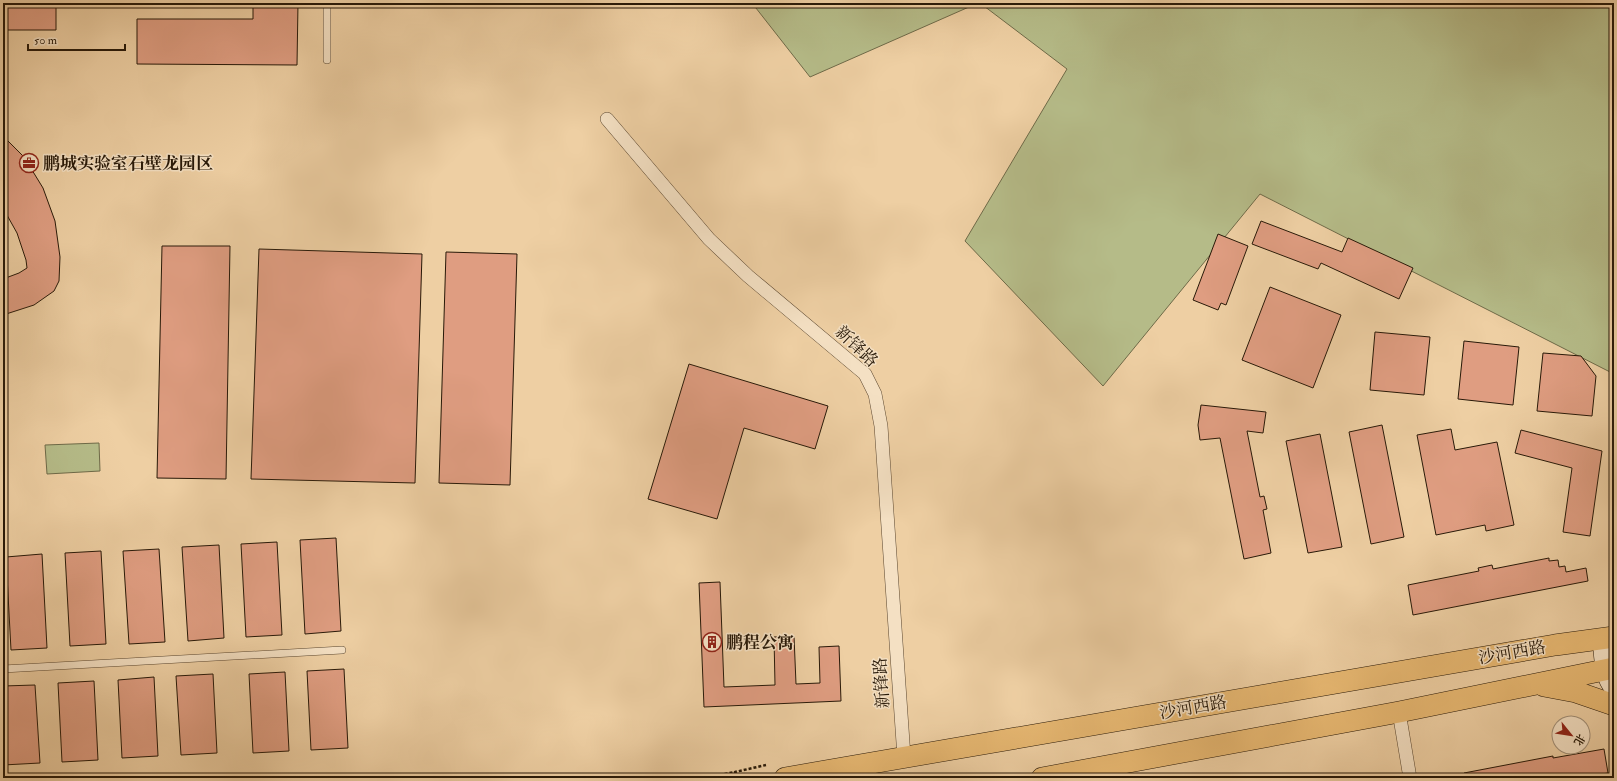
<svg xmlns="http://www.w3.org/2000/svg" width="1617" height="781" font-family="'IM FELL Double Pica','Noto Serif SC',serif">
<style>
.green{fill:#b5bb88;stroke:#6e6a48}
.building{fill:#df9d81;stroke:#281908}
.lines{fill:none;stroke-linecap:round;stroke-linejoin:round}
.lane-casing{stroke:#5a462f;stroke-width:8}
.street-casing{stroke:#5a462f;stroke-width:14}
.secondary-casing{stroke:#281908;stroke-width:20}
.primary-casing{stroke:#281908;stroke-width:22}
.path{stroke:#281908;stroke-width:2.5;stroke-dasharray:3 2;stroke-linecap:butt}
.lane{stroke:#f4e0c3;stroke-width:7}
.street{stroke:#f4e0c3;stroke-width:13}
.secondary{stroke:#f4e0c3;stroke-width:19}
.primary{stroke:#e7b872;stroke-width:21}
.labels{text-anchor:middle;stroke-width:3;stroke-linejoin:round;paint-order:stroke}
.poi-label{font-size:17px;font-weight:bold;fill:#281908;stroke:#f4e0c3;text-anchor:start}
.street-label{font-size:17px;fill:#281908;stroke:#f4e0c3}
</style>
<rect width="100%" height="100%" fill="#eecfa3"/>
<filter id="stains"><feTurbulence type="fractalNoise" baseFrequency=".005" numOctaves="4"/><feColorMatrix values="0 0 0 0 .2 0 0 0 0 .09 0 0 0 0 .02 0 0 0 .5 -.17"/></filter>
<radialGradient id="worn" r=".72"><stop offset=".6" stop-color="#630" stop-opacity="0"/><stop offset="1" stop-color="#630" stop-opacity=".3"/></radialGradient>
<path class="green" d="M752 3H978L810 77Z
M980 3H1614V374L1260 194 1103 386 965 241 1067 69Z
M99 443 100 471 47 474 45 445Z"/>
<path class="building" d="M3 3H56V30H3Z
M253 3H298L297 65 137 64V19H253Z
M3 136 24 157 43 188 55 221 60 257 59 281 54 291 34 305 3 315V279L19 273 27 268 26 260 17 233 3 208Z
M1261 221 1342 252 1348 238 1413 268 1399 299 1321 263 1318 269 1252 244Z
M1218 234 1248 246 1226 305 1221 303 1218 310 1193 300Z
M162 246H230L226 479 157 478Z
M259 249 422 254 415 483 251 479Z
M446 252 517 254 510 485 439 483Z
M1270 287 1341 315 1313 388 1242 360Z
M1375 332 1430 337 1424 395 1370 390Z
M1464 341 1519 347 1513 405 1458 399Z
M1543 353 1581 356 1596 376 1592 416 1537 411Z
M689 364 828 406 815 449 744 428 717 519 648 499Z
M1201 405 1266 412 1263 433 1247 431 1260 497 1264 496 1267 509 1263 510 1271 553 1244 559 1220 438 1200 440 1198 425Z
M1382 425 1404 537 1371 544 1349 432Z
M1451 429 1455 450 1497 442 1514 525 1486 531 1485 525 1436 535 1417 435Z
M1521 430 1602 451 1590 536 1563 532 1572 468 1515 453Z
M1320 434 1342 547 1308 553 1286 441Z
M336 538 341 631 305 634 300 540Z
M277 542 282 635 246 637 241 544Z
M219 545 224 638 188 641 182 547Z
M159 549 165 642 129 644 123 551Z
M101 551 106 644 70 646 65 553Z
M42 554 47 648 11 650 6 557Z
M1549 558V561L1558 560 1559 567 1565 566 1566 572 1586 568 1588 581 1413 615 1408 585 1479 571 1478 568 1492 565 1493 569Z
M720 582 724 687 775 685 774 637 794 636 796 684 820 683 819 647 839 646 841 701 704 707 699 583Z
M344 669 348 748 311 750 307 671Z
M285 672 289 751 253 753 249 674Z
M213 674 217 753 181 755 176 676Z
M154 677 158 756 122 758 118 680Z
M94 681 98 760 62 762 58 683Z
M35 685 40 763 3 765V686Z
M1604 749 1608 773 1578 778H1464V773L1553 756V758Z"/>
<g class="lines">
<defs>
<path id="lane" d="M327 3V60
M3 669 342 650"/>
<path id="street" d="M607 119 709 239 748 276 865 374 875 394 881 426 904 757
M1399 712 1410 778"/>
<path id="secondary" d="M1602 639C1604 655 1603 676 1614 688"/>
<path id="primary" d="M1544 686 1576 692 1614 705
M785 778 1555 645 1614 637
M1042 778 1399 712 1614 668"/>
</defs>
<use href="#lane" class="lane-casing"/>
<use href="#street" class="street-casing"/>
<use href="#secondary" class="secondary-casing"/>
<use href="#primary" class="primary-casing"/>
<path class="path" d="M705 778 735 772
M736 778 735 772 766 765"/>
<use href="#lane" class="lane"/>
<use href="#street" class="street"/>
<use href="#secondary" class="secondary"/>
<use href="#primary" class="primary"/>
</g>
<defs>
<symbol id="office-ring" viewBox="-11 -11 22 22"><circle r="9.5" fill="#f4e0c3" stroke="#8f2418" stroke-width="1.5"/><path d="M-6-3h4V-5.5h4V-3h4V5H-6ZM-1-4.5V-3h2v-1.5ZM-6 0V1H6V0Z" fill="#8f2418"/></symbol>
<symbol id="building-ring" viewBox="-11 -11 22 22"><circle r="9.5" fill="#f4e0c3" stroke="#8f2418" stroke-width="1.5"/><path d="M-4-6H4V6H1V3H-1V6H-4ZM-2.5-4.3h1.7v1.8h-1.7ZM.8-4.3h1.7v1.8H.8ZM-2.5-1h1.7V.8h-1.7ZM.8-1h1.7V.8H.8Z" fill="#8f2418"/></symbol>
</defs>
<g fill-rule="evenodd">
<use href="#office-ring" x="18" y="152" width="22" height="22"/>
<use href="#building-ring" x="701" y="631" width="22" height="22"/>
</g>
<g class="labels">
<g class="poi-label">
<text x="43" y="169">鹏城实验室石壁龙园区</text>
<text x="726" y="648">鹏程公寓</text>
</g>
<g class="street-label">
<text transform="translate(857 346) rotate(43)" y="6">新锋路</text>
<text transform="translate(1512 652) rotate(-10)" y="6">沙河西路</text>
<text transform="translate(881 683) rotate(-94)" y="6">新锋路</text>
<text transform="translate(1193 707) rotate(-10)" y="6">沙河西路</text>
</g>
</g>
<rect width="1617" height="781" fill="none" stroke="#eecfa3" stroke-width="16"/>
<rect x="4" y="4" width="1609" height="773" fill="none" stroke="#281908" stroke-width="2"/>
<rect x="8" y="8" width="1601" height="765" fill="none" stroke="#281908"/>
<g transform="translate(1571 735) rotate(120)"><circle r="19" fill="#f4e0c3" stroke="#a29078"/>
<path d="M0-3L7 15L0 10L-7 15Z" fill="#8f2418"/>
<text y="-6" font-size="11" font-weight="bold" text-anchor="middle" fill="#281908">北</text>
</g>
<path d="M28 44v6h97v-6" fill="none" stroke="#281908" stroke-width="2"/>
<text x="34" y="44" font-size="12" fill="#281908" stroke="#f4e0c3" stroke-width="3" paint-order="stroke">50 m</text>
<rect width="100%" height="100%" filter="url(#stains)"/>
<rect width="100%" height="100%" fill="url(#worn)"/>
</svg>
